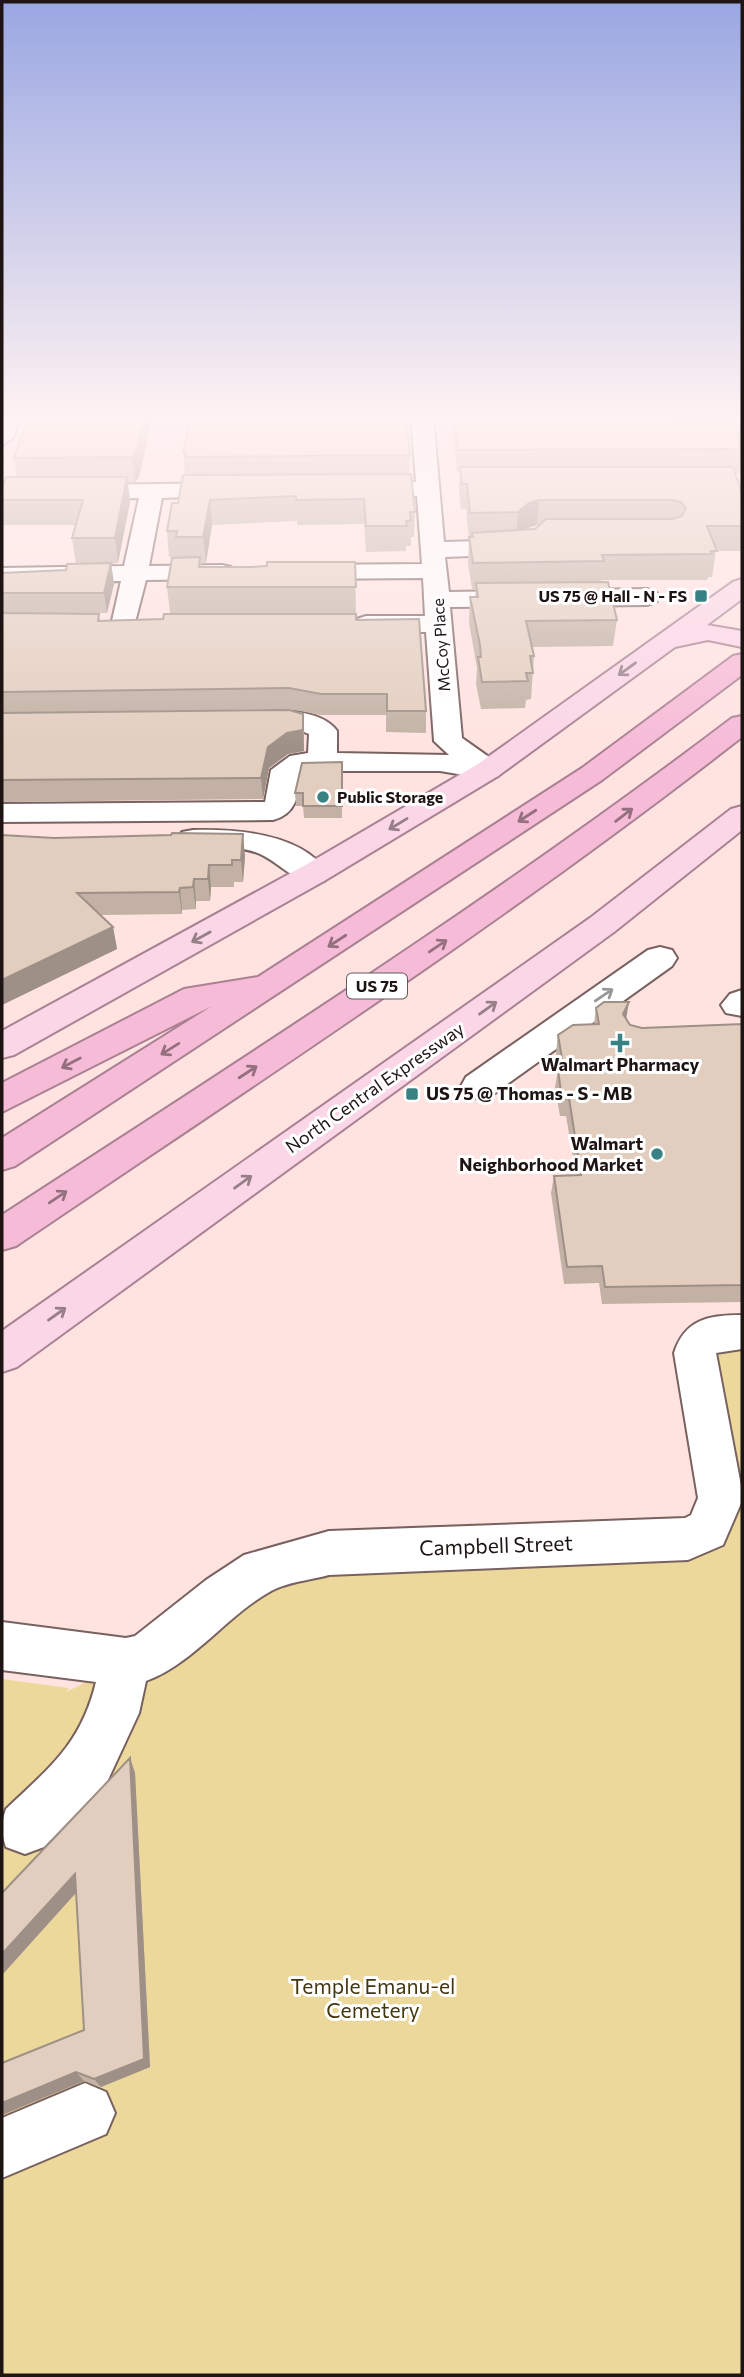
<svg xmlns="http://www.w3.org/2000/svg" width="744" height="2377" font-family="Commissioner,sans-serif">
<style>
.green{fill:#ebd89a}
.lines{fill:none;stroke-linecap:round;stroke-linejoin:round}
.minor-casing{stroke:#78615f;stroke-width:4}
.major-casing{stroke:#aa8192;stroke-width:4}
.highway-casing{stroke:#aa8192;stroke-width:4}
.minor{fill:#fff;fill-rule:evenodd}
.major{fill:#fad6e7;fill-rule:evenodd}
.highway{fill:#f6bbd7;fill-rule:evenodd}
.wall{fill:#c2b1a4;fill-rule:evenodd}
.shaded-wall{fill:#9e9086}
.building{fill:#e2cebf;stroke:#9e9086;stroke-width:2}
.oneway{stroke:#977f88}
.oneway2{stroke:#94707f}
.oneway3{stroke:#999595}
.poi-dot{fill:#398284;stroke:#fff;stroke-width:2.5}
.labels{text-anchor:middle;stroke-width:6;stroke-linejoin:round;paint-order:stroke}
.far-poi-label{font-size:16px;font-weight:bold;fill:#1d1413;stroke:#fff;text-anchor:end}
.far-street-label{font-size:16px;fill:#1d1413;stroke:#fff}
.shield{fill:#fff;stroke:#615a5a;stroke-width:2}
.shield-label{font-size:16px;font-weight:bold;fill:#1d1413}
.poi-label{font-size:18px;font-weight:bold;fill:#1d1413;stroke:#fff}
.street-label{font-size:18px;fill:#1d1413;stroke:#fff}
.near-street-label{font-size:21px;fill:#1d1413;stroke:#fff}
.near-park-label{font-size:21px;fill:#423710;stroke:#fff}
</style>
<rect width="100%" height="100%" fill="#ffe3e1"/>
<path class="green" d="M742 1338V2375H2V1679L69 1688 66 1692 232 1611 289 1575 703 1549 711 1349Z"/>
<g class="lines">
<defs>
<path id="minor" d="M2 416H20L13 438 2 445Z
M411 416H433L444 542 521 540 530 542 533 547 530 552 521 554 445 557 449 592 647 589 656 592 660 597 656 602 647 605 450 607 462 738 496 762 503 770 498 776 488 779 440 771H306L300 774C299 795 296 814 273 820L2 822V804L265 802 271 770 290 756 308 753 309 734 299 730 243 727 239 721 243 715C268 709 320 707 337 731V753L449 755 434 741 426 632H366L357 629 353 624 357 619 366 616H425L423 578 304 579 295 577 292 572 295 567 304 565 422 564 417 496H360L349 489 360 482H416Z
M233 483 244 490 241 495 162 498 149 566 222 565 231 567 234 572 231 577 222 579 146 580 133 630H115L111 625 121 581 2 582V568L124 566 139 498 2 500V486Z
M193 830C237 829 302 833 329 874L324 881C299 888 282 864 260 854 235 843 207 852 182 846L178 839 182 832Z
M660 947 672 950 677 958 672 966 492 1095 479 1099 466 1095 461 1086 466 1077 648 950Z
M742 990V1016L726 1013 721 1005 730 994Z
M742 1315V1349L716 1353 742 1491V1501L723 1545 688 1560 329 1575C311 1580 287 1582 271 1591 226 1616 194 1663 146 1681L139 1713 107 1782 44 1847 25 1854 6 1847C1 1833 1 1823 6 1809 50 1767 81 1744 96 1682L2 1670V1622L126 1638 135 1636 206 1580 244 1555 329 1531 685 1518 691 1515 698 1498 674 1353C685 1319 709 1315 742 1315Z
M85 2083 106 2092 115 2113 106 2134 2 2178V2118Z"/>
<path id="major" d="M742 579V599L707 625 742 631V647L708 640 675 647 498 776 324 881 14 1055 2 1058V1031L302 867 478 764 733 582Z
M742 806V830L614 932 17 1367 2 1372V1331L590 918 731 809Z"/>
<path id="highway" d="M742 654V675L602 780 15 1166 2 1170V1138L212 1006 2 1112V1083L184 989 258 977 582 768 733 656Z
M742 716V737C509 919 261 1080 16 1246L2 1250V1215C249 1054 497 897 732 718Z"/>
</defs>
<use href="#minor" class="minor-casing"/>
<use href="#major" class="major-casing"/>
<use href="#highway" class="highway-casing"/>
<use href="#minor" class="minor"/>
<use href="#major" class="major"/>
<use href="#highway" class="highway"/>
</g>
<path class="wall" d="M153 416 139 477 135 482H128L130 502 118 563 111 564 114 584 107 613H14L99 614 100 621 356 620 426 711V733L386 732V715H321L290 709 2 713 303 714 304 735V751L288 754 269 768 263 799 2 802V573L66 570 76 564 72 538 76 525H3L2 520V489L17 477 14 458Z
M451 416H729L728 423 742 435 741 445 742 454 739 474 735 473 742 493V551H716L712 577H708L707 580H601L617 620 613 646 532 647 534 656 531 699 526 700 525 708 481 709 476 684 477 668 469 623 470 597H475L476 589H472L468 563 469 539 466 509H461L459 492 460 472H457ZM537 525H539L535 529 525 530Z
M183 452 410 455 409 474 415 512 414 537H411V546H406V551L366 552 364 524 297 525V521L212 525 206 563H201V567H252L355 562 356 613H170L167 587 178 557H169L167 531 178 503 185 475Z
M342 762V818H304L303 806H296L295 793Z
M2 835 245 856 243 882H234V887H211L210 901H196V909L182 910V914L100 915 113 927 117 949 2 1005Z
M596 1008 626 1019 630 1025 642 1028 742 1024V1302L602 1304 599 1283 564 1284 551 1193 554 1176 576 1175 566 1116H560L555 1087 558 1070 556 1052 558 1035 594 1024Z
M130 1758 135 1773 150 2067 101 2087 84 2081 2 2115 84 2030 76 1893 2 1975V1893Z"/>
<path class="shaded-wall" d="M145 416H153L139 477 135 482 132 457Z
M666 416H678L676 428Z
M127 477 130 502 118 563 115 538Z
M210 500 212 525 206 563 203 537Z
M539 500 537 525 527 528 516 537 518 512 529 503Z
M111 563 114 584 107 613 104 593Z
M303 714 304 751 288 754 269 768 263 799 261 778 268 747Z
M243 834 245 856 243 882 241 860Z
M209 865 211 887 210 901 208 879Z
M194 879 196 901V909L193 887Z
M180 888 182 910V914L179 892Z
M113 927 117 949 2 1005V980Z
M629 1002 626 1020 623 1014Z
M130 1758 135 1773 150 2067 101 2087 94 2079Z
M75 1874 82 1886 2 1975V1954Z
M76 2072 84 2081 2 2115V2103Z"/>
<path class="building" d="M29 416H145L136 452 132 457 14 458Z
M191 416H406L410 455 185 457 186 452H183Z
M454 416H666L671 422 738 423 742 435H737L742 451 729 449 458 450Z
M460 467H733L742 493V526H707L717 551H711L712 554 602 555 604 561 473 563 469 537H473L472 533 535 529 546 519H673L682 516 686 508 681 502 672 500H539L529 503 518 512 470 513 467 484H462Z
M411 474 415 512H410L411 520 406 521 407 526H366L364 499 296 500V496L210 500 203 537H176L177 531H167L172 503H178L183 475Z
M6 477H127L115 538H72L83 500H2V489Z
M200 557 199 567H252L267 566V562H355L356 587H167L172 558Z
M111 563 104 593H2V573L66 570 67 564Z
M608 582 617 620 526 621 534 656H530L533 673H526L528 681 482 682 478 657H481L480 645 470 597H478L476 583Z
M2 613 99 614 98 621 163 619 164 614H356V620L419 619 426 711H387V694H321L289 688 2 692Z
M289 710 303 714V730L287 733 268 747 261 778 2 780V713Z
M342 762V806H303V793H295L302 763Z
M172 833 243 834 241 860H232V865H209L208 879H194L193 887 180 888 179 892 77 893 113 927 2 980V835L54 838 171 835Z
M604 1002H629L623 1014 630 1025 642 1028 742 1024V1285L605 1287 602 1266 567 1267 554 1176 581 1175 569 1098 562 1099 558 1070H564L558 1035 573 1025 599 1024 596 1008Z
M130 1758 144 2059 94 2079 76 2072 2 2103V2063L84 2030 75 1874 2 1954V1893Z"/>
<defs><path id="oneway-shaft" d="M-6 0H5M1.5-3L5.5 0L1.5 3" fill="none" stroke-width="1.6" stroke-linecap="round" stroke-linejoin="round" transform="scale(1.75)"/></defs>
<g class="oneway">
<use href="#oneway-shaft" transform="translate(627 669) rotate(144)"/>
<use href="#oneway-shaft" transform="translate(398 824) rotate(149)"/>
<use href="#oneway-shaft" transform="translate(201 937) rotate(151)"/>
<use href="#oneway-shaft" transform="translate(488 1008) rotate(-36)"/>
<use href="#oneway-shaft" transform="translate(243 1182) rotate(-36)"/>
<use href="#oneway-shaft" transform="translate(57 1314) rotate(-35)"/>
</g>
<g class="oneway2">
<use href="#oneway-shaft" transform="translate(624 815) rotate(-37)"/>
<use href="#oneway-shaft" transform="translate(527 816) rotate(147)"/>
<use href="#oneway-shaft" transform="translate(337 941) rotate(147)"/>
<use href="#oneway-shaft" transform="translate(438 946) rotate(-34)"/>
<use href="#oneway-shaft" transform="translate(170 1049) rotate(148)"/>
<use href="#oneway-shaft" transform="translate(71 1063) rotate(152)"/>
<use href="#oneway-shaft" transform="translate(248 1072) rotate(-33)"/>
<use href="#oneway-shaft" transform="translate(58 1197) rotate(-34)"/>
</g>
<use class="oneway3" href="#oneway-shaft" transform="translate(604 995) rotate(-34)"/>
<linearGradient id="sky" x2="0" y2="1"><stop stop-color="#99a7e2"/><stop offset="0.56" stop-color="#fff2f2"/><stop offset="1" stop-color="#fff2f2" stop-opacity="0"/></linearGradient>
<rect width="744" height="749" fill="url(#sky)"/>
<g class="poi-dot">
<rect x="694" y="589" width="14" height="14" rx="3.5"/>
<circle cx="323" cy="797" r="7"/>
<path d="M616.5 1032.5h7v7h7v7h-7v7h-7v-7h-7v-7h7z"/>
<rect x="405" y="1087" width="14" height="14" rx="3.5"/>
<circle cx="657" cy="1154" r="7"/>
</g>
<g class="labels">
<g class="far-poi-label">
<text x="687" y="602">US 75 @ Hall - N - FS</text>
<text x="337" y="803" text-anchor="start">Public Storage</text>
</g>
<g class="far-street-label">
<text transform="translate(441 645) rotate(-94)" y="6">McCoy Place</text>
</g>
<rect class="shield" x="347" y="973.5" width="60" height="25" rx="5"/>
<g class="shield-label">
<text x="377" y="992">US 75</text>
</g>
<g class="poi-label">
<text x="620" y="1071">Walmart Pharmacy</text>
<text x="426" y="1100" text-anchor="start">US 75 @ Thomas - S - MB</text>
<text x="643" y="1150" text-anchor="end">Walmart<tspan x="643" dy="21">Neighborhood Market</tspan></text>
</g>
<g class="street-label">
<text transform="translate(375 1088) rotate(-35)" y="6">North Central Expressway</text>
</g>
<g class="near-street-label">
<text transform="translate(496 1546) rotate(-2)" y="7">Campbell Street</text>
</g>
<g class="near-park-label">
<text x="373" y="1994">Temple Emanu-el<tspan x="373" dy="24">Cemetery</tspan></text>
</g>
</g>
<rect width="744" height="2377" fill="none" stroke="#1d1413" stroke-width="7"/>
</svg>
